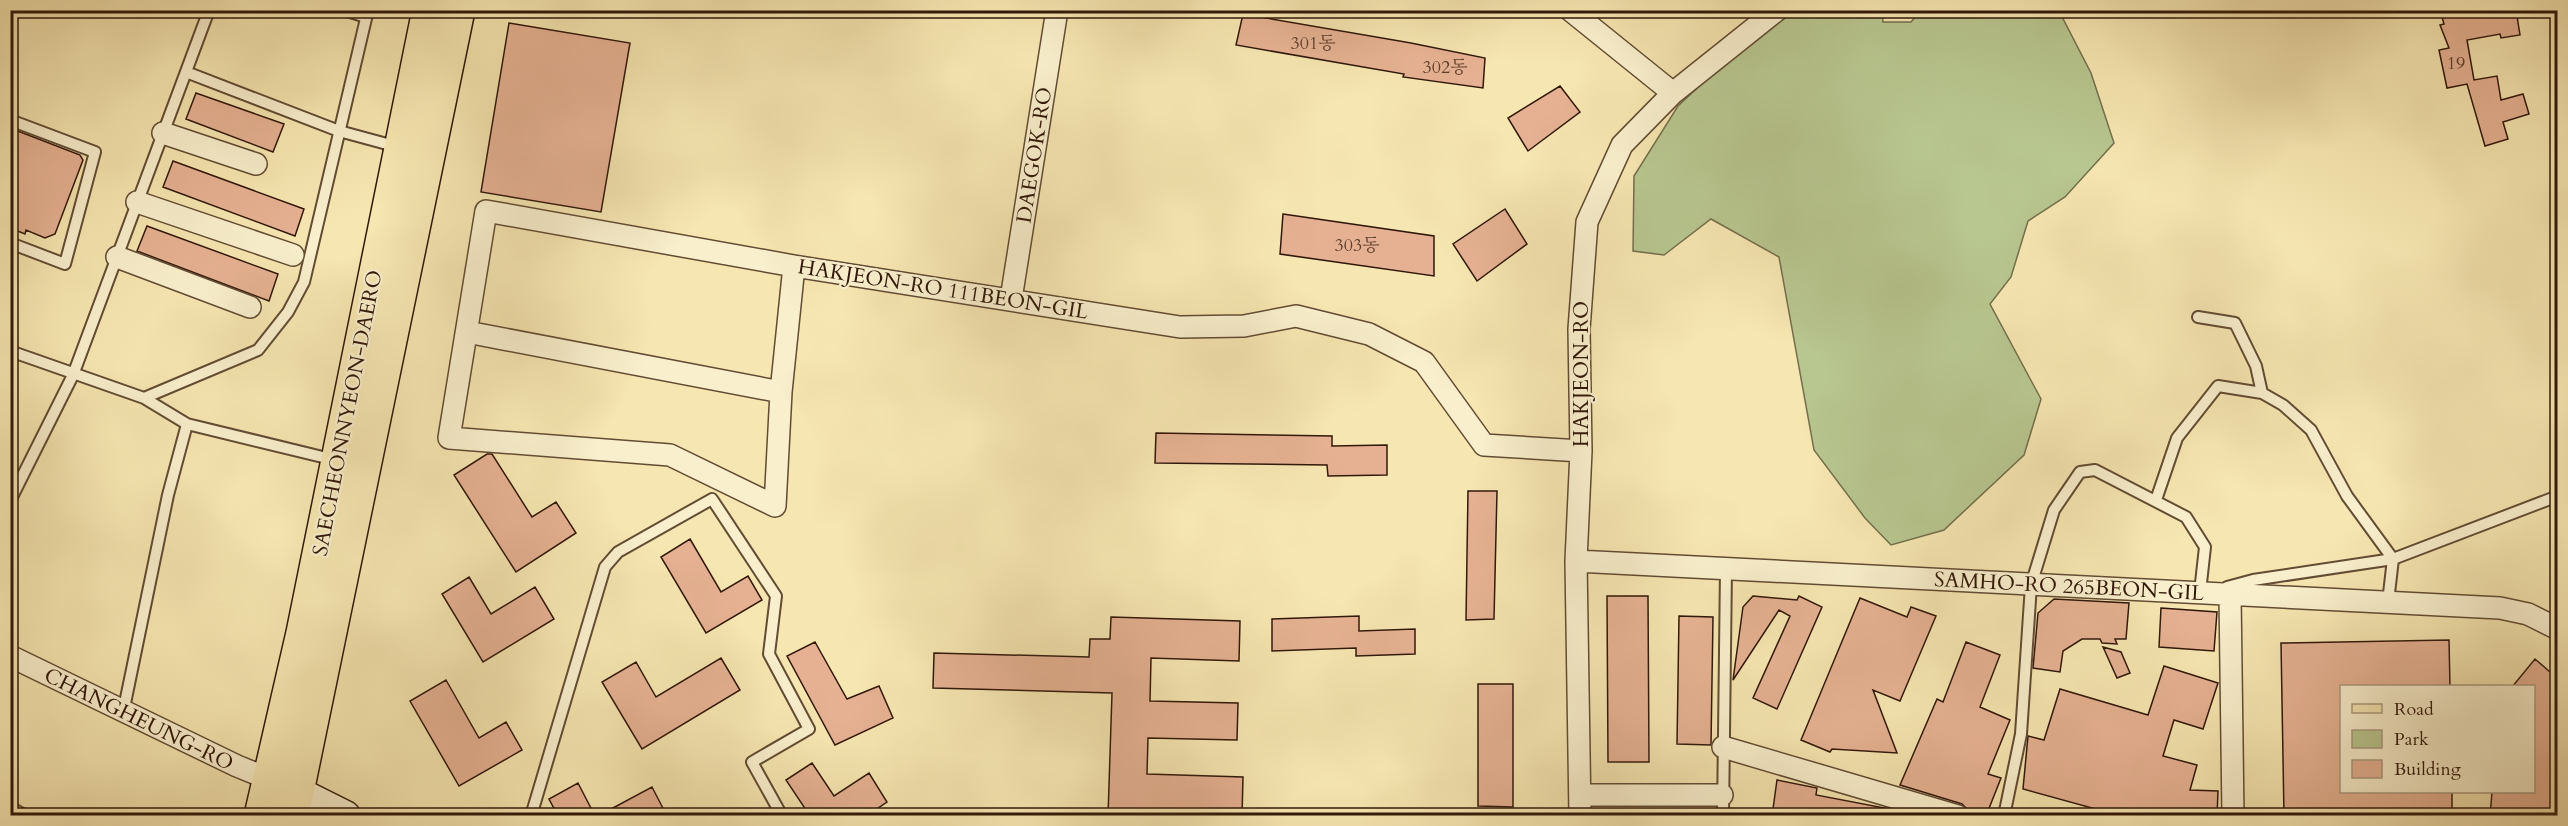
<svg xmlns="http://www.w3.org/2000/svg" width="2568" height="826" font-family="Cardo,'Noto Serif KR',serif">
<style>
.green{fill:#b8c68f;stroke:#746f4c;stroke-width:1.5}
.building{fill:#e5b192;stroke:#311809;stroke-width:1.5}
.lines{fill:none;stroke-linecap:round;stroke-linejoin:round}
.lane-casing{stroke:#624c33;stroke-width:14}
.street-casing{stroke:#624c33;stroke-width:24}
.secondary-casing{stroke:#311809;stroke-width:33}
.primary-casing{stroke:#311809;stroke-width:36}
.lane{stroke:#f9efcc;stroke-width:10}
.street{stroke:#f9efcc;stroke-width:21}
.secondary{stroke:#f9efcc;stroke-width:30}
.primary{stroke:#f6e6b1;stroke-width:33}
.labels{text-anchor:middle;stroke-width:4.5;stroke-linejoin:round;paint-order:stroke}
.number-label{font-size:18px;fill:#5e3e2b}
.street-label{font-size:21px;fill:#311809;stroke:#f9efcc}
</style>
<rect width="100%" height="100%" fill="#f6e6b1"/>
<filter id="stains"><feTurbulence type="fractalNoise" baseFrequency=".00333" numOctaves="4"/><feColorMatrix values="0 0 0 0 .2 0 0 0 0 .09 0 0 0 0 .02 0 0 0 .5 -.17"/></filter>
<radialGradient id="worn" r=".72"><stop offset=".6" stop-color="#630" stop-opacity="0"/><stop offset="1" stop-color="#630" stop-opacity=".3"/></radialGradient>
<path class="green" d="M1792 11H1882L1883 22H1911L1920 11H2059L2091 73 2114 143 2065 197 2028 221 2011 277 1990 304 2041 399 2024 455 1944 530 1891 545 1865 518 1814 450 1779 257 1711 219 1664 255 1633 251 1634 176 1678 106 1754 35Z"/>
<path class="building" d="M2440 10H2516L2520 35 2501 38 2500 34 2467 40 2474 80 2497 76 2501 100 2523 94 2529 114 2503 122 2508 139 2485 146 2467 84 2447 88 2439 50 2449 48 2440 25 2444 24Z
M1243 14 1411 43 1485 58 1483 88 1403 77 1404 74 1236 45Z
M509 23 630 43 601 212 481 192Z
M1560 86 1580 112 1528 151 1508 118Z
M196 93 284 124 273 152 186 119Z
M10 128 80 155 83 160 55 234 45 238 26 230 25 234 10 228Z
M173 161 304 209 295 236 163 187Z
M1505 209 1527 244 1477 281 1453 244Z
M1283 214 1434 236V276L1280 254Z
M147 226 278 274 269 301 137 251Z
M1156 433 1332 436V446L1387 445V475L1328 476 1327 465 1155 463Z
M487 454H492L532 517 556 502 576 533 516 572 454 475Z
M1468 491H1497L1494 619 1466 620Z
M690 539 721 592 748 576 762 600 706 633 661 557Z
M469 577 491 614 535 587 554 619 483 662 442 594Z
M1607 596H1648L1649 762H1608Z
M1753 596 1797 600 1799 596 1822 607 1777 709 1753 698 1790 616 1779 610 1733 680 1743 607Z
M1860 598 1907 617 1911 607 1936 616 1900 701 1873 690 1897 753 1832 749 1830 752 1801 740Z
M2054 599 2129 603 2126 639H2115L2117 644 2102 643 2100 639H2082L2063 651 2060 672 2033 668 2038 613Z
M2161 608 2217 612 2214 651 2159 647Z
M1359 616V631L1415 629V654L1356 656V648L1272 651V619Z
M1679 616 1713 617 1711 745 1677 744Z
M1111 617 1240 621 1239 661 1151 658 1150 701 1238 703 1237 740 1148 738 1147 774 1243 777 1242 816H1108L1112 693 933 688 934 653 1089 657 1090 639H1110Z
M2449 640 2450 687H2342V792H2452V816H2284L2281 643Z
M815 642 847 699 879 686 893 718 835 745 787 656Z
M1966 642 2000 655 1980 707 2010 720 1988 774 2001 778 1986 816 1970 812 1962 804 1900 785 1937 699 1943 702Z
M2103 647 2121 652 2130 673 2117 678Z
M721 658 740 690 642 749 602 682 636 662 656 697Z
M2535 659 2558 679V816H2490L2492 792H2534V687H2512Z
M2164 666 2218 683 2203 729 2174 720 2163 756 2197 765 2190 790 2218 791 2217 816H2121L2023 789 2028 736 2044 740 2060 689 2148 715Z
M446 680 479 738 506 722 522 750 459 786 410 701Z
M1478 684H1513V807L1478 806Z
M812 763 834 796 869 773 887 802 866 816H810L786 780Z
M1777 780 1817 788 1816 795 1890 809V816H1818L1773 809Z
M578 783 595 816H558L549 799Z
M652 787 667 816H598Z"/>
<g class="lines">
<defs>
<path id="lane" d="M344 10 366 17
M186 72 339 131 398 147
M10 120 95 152 65 264 10 243
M2198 317 2235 323 2256 366 2262 393
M10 351 144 398 187 424 168 495 123 713
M144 398 258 350 288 312 304 282 368 10
M187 424 335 460
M2156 500 2177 438 2218 386 2262 393 2283 405 2311 430 2347 496 2393 559 2388 602
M10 501 73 375 209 10
M2227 587 2253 580 2393 559 2558 496
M10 807 26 816
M531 816 605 567 618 552 712 499 776 596 769 654 809 729 752 762 782 816
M1723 816 1726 569
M2004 816 2021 734 2031 585 2054 510 2080 472 2095 470 2186 517 2205 547 2200 592"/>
<path id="street" d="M1570 10 1673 93
M163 133 256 164
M137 202 293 255
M117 257 250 307
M794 266 781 392 775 506 670 455 449 438 486 211 794 266 1180 327 1244 326 1296 316 1369 334 1424 362 1484 445 1581 451
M1011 299 1057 10
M467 332 781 392
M1576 561 2500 608 2528 614 2558 629
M2230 595 2233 816
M10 656 237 766 269 779
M1723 747 1958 816
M1581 795H1722
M1580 816 1576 561 1581 451 1579 329 1587 222 1622 145 1673 93 1777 10"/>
<path id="secondary" d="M275 781 345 816"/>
<path id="primary" d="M261 816 303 633 429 10
M292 816 458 10"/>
</defs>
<use href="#lane" class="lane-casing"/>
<use href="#street" class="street-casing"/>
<use href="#secondary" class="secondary-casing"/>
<use href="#primary" class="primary-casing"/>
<use href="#lane" class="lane"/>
<use href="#street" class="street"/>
<use href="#secondary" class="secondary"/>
<use href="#primary" class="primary"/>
</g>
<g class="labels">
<g class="number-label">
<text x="1313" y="49">301동</text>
<text x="2456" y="69">19</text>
<text x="1445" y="73">302동</text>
<text x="1357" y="251">303동</text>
</g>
<g class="street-label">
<text transform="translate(1034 155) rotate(-81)" y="7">DAEGOK-RO</text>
<text transform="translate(943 289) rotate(9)" y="7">HAKJEON-RO 111BEON-GIL</text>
<text transform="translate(1581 374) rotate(-90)" y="7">HAKJEON-RO</text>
<text transform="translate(347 413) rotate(-79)" y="7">SAECHEONNYEON-DAERO</text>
<text transform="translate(2069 586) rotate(3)" y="7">SAMHO-RO 265BEON-GIL</text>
<text transform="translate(139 719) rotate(26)" y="7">CHANGHEUNG-RO</text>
</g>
</g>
<rect width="2568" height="826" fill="none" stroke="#f6e6b1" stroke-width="36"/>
<rect x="12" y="12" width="2544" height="802" fill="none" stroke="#311809" stroke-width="3"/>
<rect x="18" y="18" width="2532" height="790" fill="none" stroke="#311809" stroke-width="1.5"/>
<rect x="2340" y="685" width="195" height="108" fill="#f9efcc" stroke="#a9997e" stroke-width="1.5"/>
<rect x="2352" y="704" width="30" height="9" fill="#f6e6b1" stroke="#a9997e" stroke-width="1.5"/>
<text x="2394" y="715" font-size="18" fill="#311809">Road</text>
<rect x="2352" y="730" width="30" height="18" fill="#b8c68f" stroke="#a9997e" stroke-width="1.5"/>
<text x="2394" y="745" font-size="18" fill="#311809">Park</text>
<rect x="2352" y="760" width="30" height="18" fill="#e5b192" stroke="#a9997e" stroke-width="1.5"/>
<text x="2394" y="775" font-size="18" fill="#311809">Building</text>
<rect width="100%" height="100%" filter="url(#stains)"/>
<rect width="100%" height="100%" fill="url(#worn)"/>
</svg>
